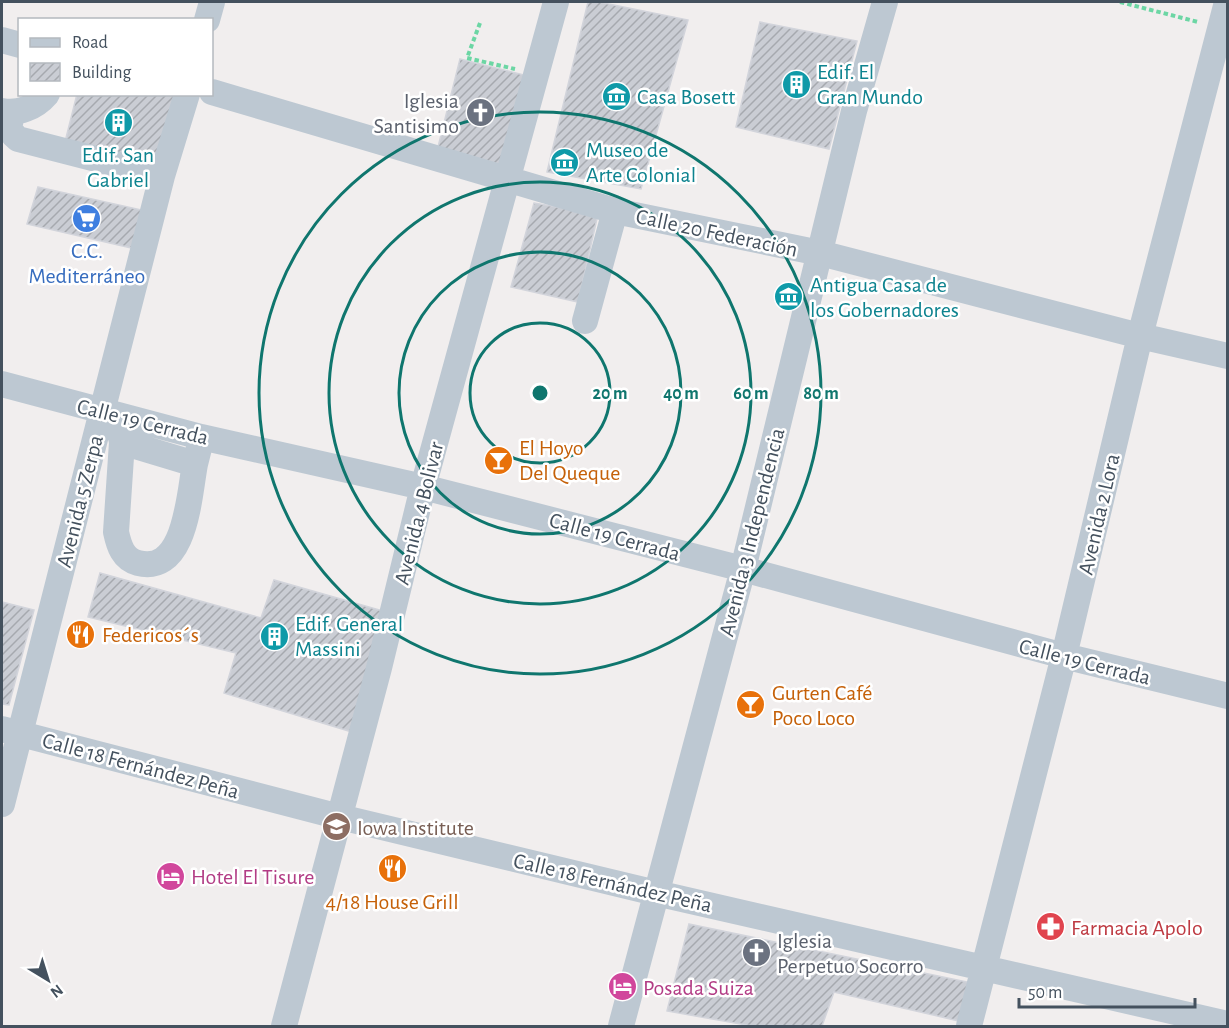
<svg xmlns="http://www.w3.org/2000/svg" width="1229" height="1028" font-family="'Alegreya Sans',sans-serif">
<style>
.building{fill:url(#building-hatch);stroke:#d2d4db;stroke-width:1.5}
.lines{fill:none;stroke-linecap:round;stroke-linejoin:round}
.path{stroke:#6cd6a4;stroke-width:4;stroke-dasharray:4.5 3;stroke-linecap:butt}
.minor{stroke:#bdc8d2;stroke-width:26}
.ring{fill:none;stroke:#0f766e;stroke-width:3}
.labels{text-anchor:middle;stroke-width:5;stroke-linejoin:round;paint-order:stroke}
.culture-label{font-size:22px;fill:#0d838f;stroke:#fff;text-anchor:start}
.worship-label{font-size:22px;fill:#5b616d;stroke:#fff;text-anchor:end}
.street-label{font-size:22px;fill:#44515e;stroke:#fff}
.shop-label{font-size:22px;fill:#366cbe;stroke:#fff}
.food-label{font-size:22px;fill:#c56008;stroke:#fff;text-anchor:start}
.education-label{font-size:22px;fill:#785e54;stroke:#fff;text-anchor:start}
.hotel-label{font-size:22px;fill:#b23c85;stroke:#fff;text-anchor:start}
.health-label{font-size:22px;fill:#be3a42;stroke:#fff;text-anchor:start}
.centre{fill:#0f766e;stroke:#fff;stroke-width:3}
.ring-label{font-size:18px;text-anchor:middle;font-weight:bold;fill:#0f766e;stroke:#fff;stroke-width:5;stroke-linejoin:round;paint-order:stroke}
</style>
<defs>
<pattern id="building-hatch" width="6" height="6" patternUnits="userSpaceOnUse" patternTransform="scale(1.5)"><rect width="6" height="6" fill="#cacdd4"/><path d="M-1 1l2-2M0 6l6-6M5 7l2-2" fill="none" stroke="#a6a9af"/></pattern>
</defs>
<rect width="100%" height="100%" fill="#f1eeee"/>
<path class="building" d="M588 2H599L688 20 641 189 547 172Z
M760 22 857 41 829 149 736 127Z
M460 59 524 75 499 170 437 151Z
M77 94H176L151 170 63 150Z
M38 187 146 211 136 249 27 224Z
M534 203 598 214 578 302 511 287Z
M100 573 261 618 274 580 390 613 352 732 224 693 236 653 88 617Z
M2 602 34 610 9 705 2 704Z
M689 924 972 983 959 1021 834 992 822 1026H752L667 1011Z"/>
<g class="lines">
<path class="path" d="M1120 2 1198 22
M480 23 467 58 515 69"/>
<path class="minor" d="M207 20 212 2
M2 40 20 45
M212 92 615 211 820 253 1140 336 1228 356
M2 111C18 114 35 108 47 94
M13 113C9 125 7 130 18 139L162 176
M585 321 615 211
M2 384 201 437 423 487 743 569 1064 656 1228 696
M116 415 122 442 116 532C119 546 123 559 138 563 186 575 189 495 195 464
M122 442 195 464 199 448
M2 729 340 817 656 893 1228 1024
M2 804 162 176 187 94
M284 1026 379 668 423 487 556 2
M621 1026 743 569 854 111 885 2
M969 1026 1064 656 1140 336 1227 2"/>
</g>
<g class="ring">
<circle cx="540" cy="393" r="70"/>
<circle cx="540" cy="393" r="141"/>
<circle cx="540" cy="393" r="211"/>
<circle cx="540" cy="393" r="281"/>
</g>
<defs>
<symbol id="building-disc" viewBox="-11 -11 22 22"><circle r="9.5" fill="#0f9aa8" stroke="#fff"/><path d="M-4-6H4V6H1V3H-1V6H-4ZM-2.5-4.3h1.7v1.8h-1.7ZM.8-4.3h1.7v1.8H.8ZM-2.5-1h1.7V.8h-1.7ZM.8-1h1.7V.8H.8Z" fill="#fff"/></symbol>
<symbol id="museum-disc" viewBox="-11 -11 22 22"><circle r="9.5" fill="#0f9aa8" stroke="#fff"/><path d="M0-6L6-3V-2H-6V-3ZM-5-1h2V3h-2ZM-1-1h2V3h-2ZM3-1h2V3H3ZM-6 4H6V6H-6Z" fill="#fff"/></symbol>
<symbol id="church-disc" viewBox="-11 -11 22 22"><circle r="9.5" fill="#6b7280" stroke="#fff"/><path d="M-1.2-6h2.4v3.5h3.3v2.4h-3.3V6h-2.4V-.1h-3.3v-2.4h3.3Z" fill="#fff"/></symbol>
<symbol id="supermarket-disc" viewBox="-11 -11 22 22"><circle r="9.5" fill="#3f7fe0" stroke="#fff"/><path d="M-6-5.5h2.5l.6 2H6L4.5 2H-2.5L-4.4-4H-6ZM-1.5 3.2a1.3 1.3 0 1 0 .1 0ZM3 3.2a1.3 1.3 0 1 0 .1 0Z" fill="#fff"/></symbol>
<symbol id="bar-disc" viewBox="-11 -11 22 22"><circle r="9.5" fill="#e8710a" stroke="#fff"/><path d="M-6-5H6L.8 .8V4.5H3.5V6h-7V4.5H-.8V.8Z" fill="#fff"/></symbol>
<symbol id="restaurant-disc" viewBox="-11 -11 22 22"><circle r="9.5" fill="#e8710a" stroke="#fff"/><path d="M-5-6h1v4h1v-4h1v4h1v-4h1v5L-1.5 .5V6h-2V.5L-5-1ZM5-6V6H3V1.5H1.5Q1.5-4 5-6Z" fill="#fff"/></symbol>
<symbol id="school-disc" viewBox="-11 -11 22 22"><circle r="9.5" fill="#8d6e63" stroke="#fff"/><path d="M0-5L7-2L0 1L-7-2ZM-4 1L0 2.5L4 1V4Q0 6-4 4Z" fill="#fff"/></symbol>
<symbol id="hotel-disc" viewBox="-11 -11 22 22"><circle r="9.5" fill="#d1479c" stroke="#fff"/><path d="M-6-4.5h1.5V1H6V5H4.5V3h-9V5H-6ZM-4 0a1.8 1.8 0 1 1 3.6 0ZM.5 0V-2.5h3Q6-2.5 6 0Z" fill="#fff"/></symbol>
<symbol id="pharmacy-disc" viewBox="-11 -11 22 22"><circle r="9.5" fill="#e0444e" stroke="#fff"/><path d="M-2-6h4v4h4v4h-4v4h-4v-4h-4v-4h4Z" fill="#fff"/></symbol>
</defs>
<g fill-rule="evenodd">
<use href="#building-disc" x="780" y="68" width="33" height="33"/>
<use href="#museum-disc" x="600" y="80" width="33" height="33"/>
<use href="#church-disc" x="464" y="96" width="33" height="33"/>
<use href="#building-disc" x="102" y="106" width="33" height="33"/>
<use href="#museum-disc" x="548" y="146" width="33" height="33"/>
<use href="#supermarket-disc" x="70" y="202" width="33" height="33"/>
<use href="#museum-disc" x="772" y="280" width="33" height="33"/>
<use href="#bar-disc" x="482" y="444" width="33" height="33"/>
<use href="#restaurant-disc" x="64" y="618" width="33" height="33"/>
<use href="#building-disc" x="258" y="620" width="33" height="33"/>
<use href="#bar-disc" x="734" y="688" width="33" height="33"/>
<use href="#school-disc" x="320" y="810" width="33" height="33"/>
<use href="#restaurant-disc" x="376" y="852" width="33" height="33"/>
<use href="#hotel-disc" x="154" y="860" width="33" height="33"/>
<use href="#pharmacy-disc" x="1034" y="910" width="33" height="33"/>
<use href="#church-disc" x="740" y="936" width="33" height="33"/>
<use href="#hotel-disc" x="606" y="970" width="33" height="33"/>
</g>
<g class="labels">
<g class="culture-label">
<text x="817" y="79">Edif. El<tspan x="817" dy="25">Gran Mundo</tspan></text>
<text x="637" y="104">Casa Bosett</text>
<text x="586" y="157">Museo de<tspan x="586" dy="25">Arte Colonial</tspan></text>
<text x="118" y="162" text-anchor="middle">Edif. San<tspan x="118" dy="25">Gabriel</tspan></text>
<text x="810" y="292">Antigua Casa de<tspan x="810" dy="25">los Gobernadores</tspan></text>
<text x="295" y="631">Edif. General<tspan x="295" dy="25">Massini</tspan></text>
</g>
<g class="worship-label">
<text x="459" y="108">Iglesia<tspan x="459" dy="25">Santisimo</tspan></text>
<text x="777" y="948" text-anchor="start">Iglesia<tspan x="777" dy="25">Perpetuo Socorro</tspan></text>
</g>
<g class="street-label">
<text transform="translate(717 232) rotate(12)" y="8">Calle 20 Federación</text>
<text transform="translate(143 421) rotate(14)" y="8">Calle 19 Cerrada</text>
<text transform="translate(79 501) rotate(-76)" y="8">Avenida 5 Zerpa</text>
<text transform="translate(418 513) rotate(-76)" y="8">Avenida 4 Bolivar</text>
<text transform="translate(1098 514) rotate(-77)" y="8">Avenida 2 Lora</text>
<text transform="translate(751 532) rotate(-76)" y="8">Avenida 3 Independencia</text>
<text transform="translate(615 536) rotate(15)" y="8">Calle 19 Cerrada</text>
<text transform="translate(1085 661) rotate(14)" y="8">Calle 19 Cerrada</text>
<text transform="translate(141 765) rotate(15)" y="8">Calle 18 Fernández Peña</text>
<text transform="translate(613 882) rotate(13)" y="8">Calle 18 Fernández Peña</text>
</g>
<g class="shop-label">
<text x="87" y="258">C.C.<tspan x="87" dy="25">Mediterráneo</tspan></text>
</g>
<g class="food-label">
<text x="519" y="455">El Hoyo<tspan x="519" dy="25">Del Queque</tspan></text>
<text x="102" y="642">Federicos´s</text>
<text x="772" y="700">Gurten Café<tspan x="772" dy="25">Poco Loco</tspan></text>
<text x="392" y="909" text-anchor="middle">4/18 House Grill</text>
</g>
<g class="education-label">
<text x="357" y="835">Iowa Institute</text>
</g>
<g class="hotel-label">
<text x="191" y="884">Hotel El Tisure</text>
<text x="643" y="995">Posada Suiza</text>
</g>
<g class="health-label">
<text x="1071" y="935">Farmacia Apolo</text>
</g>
</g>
<circle cx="540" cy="393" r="9" class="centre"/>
<g class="ring-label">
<text x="610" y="399">20 m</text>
<text x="681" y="399">40 m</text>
<text x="751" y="399">60 m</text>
<text x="821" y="399">80 m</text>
</g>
<rect width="1229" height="1028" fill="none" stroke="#44515e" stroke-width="6"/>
<rect x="18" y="18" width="195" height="78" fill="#ffffff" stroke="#b4b9bf" stroke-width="1.5"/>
<rect x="30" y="38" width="30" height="9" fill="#bdc8d2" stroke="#b4b9bf" stroke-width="1.5"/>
<text x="72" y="48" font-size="18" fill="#44515e">Road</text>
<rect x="30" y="63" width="30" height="18" fill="url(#building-hatch)" stroke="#b4b9bf" stroke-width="1.5"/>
<text x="72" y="78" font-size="18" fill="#44515e">Building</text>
<g transform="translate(48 980) rotate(142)" stroke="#ffffff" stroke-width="4.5" paint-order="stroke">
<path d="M0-4.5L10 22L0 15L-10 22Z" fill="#44515e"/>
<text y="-9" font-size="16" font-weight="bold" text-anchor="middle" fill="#44515e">N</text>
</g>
<path d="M1019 998v9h176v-9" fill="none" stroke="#44515e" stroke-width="3"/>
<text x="1028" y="998" font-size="18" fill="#44515e" stroke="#ffffff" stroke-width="4.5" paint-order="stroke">50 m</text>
</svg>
